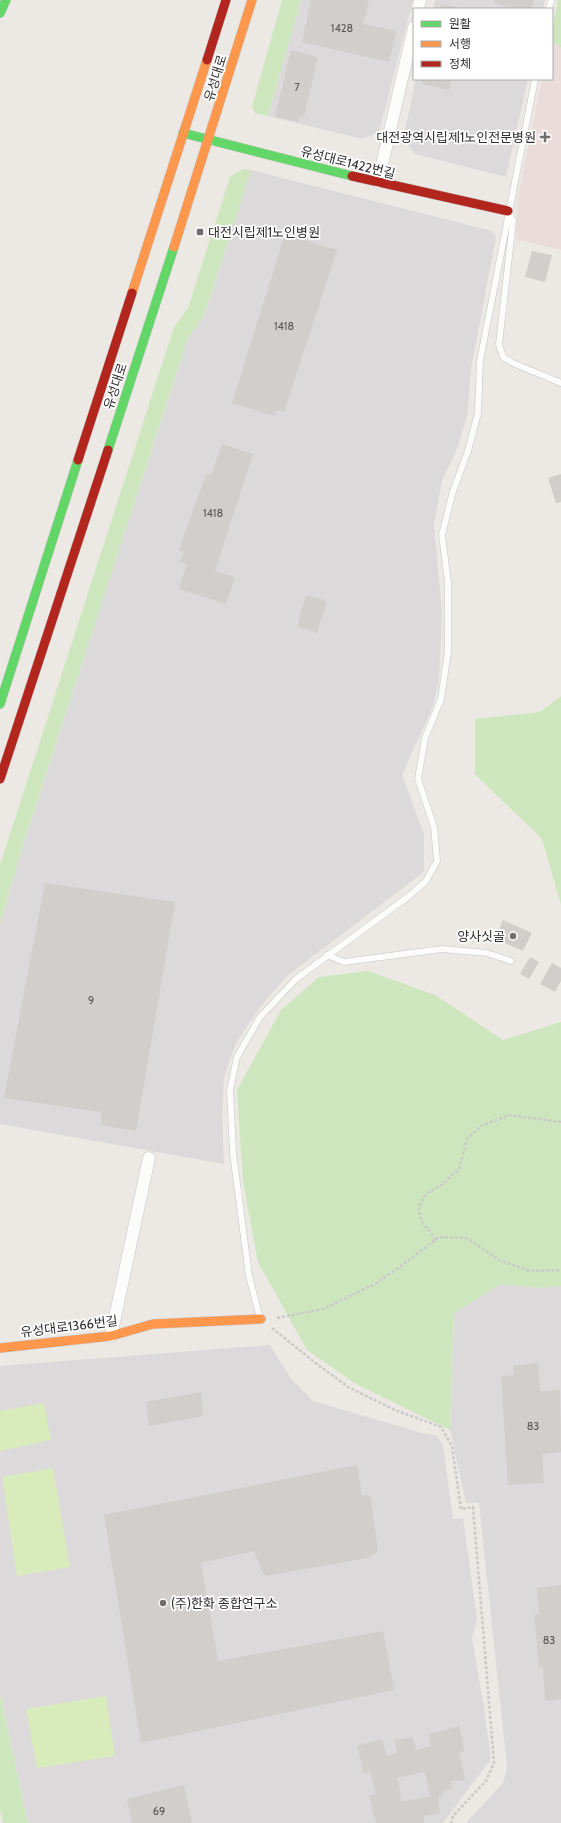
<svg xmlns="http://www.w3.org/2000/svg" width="561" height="1823" font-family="Cabin,'Noto Sans KR',sans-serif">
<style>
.industrial{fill:#dcd9db}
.medical{fill:#e9dcdb}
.green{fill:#cee6be}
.pitch{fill:#d9eabb}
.building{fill:#d1cecb;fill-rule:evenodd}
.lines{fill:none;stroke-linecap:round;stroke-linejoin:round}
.lane-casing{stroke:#c5c4c5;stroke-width:7}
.street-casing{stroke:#c5c4c5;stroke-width:13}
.fast-casing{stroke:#c5c4c5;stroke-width:10}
.slow-casing{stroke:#c5c4c5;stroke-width:10}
.jam-casing{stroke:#c5c4c5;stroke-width:10}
.path{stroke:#c9c9c8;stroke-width:2.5;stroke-dasharray:3 2;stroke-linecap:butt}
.lane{stroke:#fcfcfb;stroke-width:6}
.street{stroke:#fcfcfb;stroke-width:12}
.fast{stroke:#63d668;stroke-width:9}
.slow{stroke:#ff974d;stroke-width:9}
.jam{stroke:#b3261e;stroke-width:9}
.poi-dot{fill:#706f6e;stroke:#fff;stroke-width:1.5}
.labels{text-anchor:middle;stroke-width:3.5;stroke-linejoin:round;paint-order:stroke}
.number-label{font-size:11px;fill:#585857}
.street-label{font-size:13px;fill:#2e2e2e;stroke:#fff}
.poi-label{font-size:13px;fill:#2e2e2e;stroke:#fff;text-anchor:end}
</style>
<rect width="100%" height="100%" fill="#ece8e4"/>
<path class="industrial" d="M301 0H413L379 132 362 139 268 116Z
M435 0H545L543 9H433Z
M416 79H528L506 177 415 154 403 139Z
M251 170 492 231 496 237 471 369 467 416 458 446 442 481 434 523 442 614 439 679 433 706 402 775 424 834V872L288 975 260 1007 236 1043 224 1077 222 1115 224 1164 0 1124V924L22 848 188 338 204 316Z
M501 1284 540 1288 561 1286V1823H466L503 1783 507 1767 479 1503H466L450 1430 454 1313Z
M270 1345 291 1379 313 1401 422 1433 436 1435 443 1445 453 1519 463 1518 477 1619 472 1638 484 1708 491 1759 443 1823H28L0 1693V1366Z"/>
<path class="medical" d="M552 40 561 48V250L516 239 518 195 542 79H552Z"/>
<path class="green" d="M282 0H301L268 116 255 113 252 107Z
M558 0H561V48L552 40V31Z
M243 169 251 170 204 316 188 338 22 848 0 924V865L174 327 188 308 230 177Z
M561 696V905L542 839 475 774V719L540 712Z
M368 971 435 995 503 1040 561 1022V1286L540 1288 501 1284 454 1313 450 1430 356 1384 307 1350 258 1262 243 1182 237 1090 281 1010 319 977Z
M0 1693 28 1823H3L0 1809Z"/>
<path class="pitch" d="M44 1403 51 1440 0 1451V1411Z
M53 1468 70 1567 17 1576 2 1477Z
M106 1696 115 1756 37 1768 26 1709Z"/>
<path class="building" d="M311 0H369L363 24 396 31 389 62 302 42Z
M495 0H534L532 9H515L494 3Z
M441 4 459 8V9H440Z
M291 50 318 57 304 117 300 116 299 122 275 117Z
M423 79H452L449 90 422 84Z
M285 234 337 250 284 412 277 410 275 416 232 403Z
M532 251 552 255 545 282 525 277Z
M222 444 253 454 215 571 235 577 226 604 179 589 187 564 180 561 184 551 179 550 206 474 211 475Z
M561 474V502L556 503 548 478Z
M306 595 327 601 317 633 297 626Z
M45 883 175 902 136 1131 101 1125V1112L4 1098Z
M503 920 532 933 523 951 495 939Z
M530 957 539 962 529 979 520 974Z
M552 963 561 968V981L555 992 540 984Z
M538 1363 540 1391 560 1390 561 1452 542 1454 544 1483 508 1485 501 1376 514 1375 513 1366Z
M201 1392 203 1416 149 1426 146 1402Z
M357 1465 362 1496 368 1495 371 1499 378 1551 373 1555 367 1558 266 1576 261 1570 254 1551 201 1563 218 1661 383 1631 394 1690 141 1743 104 1515Z
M561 1585V1699L545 1701 543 1666 539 1667 534 1615 539 1614 537 1588Z
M460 1726 464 1751 459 1752 465 1780 451 1781 452 1789 442 1791 443 1795 438 1797 440 1813 424 1816V1823H376L369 1796 376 1794 370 1771 364 1774 357 1746 382 1739 387 1756 397 1753 395 1740 413 1737 416 1750 431 1746 429 1734ZM425 1772 430 1796 402 1802 397 1778Z
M184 1785 192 1823H132L127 1799Z"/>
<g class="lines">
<defs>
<path id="lane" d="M549 9 551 0
M509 212 513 221 499 344 503 357 513 363 561 383
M327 955 344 962 442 949 487 953 511 961
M260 1318 249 1276 233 1153 230 1090 237 1057 260 1017 296 979 409 896 426 881 437 861 434 827 418 779 425 738 441 699 448 652V583L442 535 453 491 468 451 478 413 480 361 535 79"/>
<path id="street" d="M418 9 420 0
M378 182 414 27
M111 1336 149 1158"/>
<path id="fast" d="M0 13 6 0
M183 133 352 176
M108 450 174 247
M0 704 78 460"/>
<path id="slow" d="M174 247 252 0
M132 293 207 60
M0 1348 111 1336 153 1324 261 1319"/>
<path id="jam" d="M207 60 226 0
M352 176 508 211
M78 460 132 293
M0 779 108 450"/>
</defs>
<use href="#lane" class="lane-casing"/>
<use href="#street" class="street-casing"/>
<use href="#fast" class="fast-casing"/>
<use href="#slow" class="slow-casing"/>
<use href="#jam" class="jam-casing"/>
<path class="path" d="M436 1240 422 1222 418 1207 426 1194 443 1184 459 1169 467 1139 481 1126 509 1115 561 1122
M277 1318 323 1309 373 1285 400 1267 439 1237 467 1238 499 1260 530 1271 561 1270
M272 1328 313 1361 348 1387 395 1410 441 1427 452 1446 461 1509 473 1507 494 1763 486 1781 453 1816 451 1823"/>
<use href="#lane" class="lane"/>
<use href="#street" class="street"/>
<use href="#fast" class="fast"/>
<use href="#slow" class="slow"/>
<use href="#jam" class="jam"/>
</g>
<g class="poi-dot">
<path d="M543 131h4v4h4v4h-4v4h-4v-4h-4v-4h4z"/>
<rect x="196" y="228" width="8" height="8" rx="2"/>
<circle cx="513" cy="936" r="4"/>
<circle cx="163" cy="1603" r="4"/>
</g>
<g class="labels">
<g class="number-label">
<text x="342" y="32">1428</text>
<text x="297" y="91">7</text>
<text x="284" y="330">1418</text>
<text x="213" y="517">1418</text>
<text x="91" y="1004">9</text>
<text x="533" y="1430">83</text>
<text x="549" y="1644">83</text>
<text x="159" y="1815">69</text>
</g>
<g class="street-label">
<text transform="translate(215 78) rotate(-73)" y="5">유성대로</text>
<text transform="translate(348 162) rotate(14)" y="5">유성대로1422번길</text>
<text transform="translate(115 386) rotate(-72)" y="5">유성대로</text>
<text transform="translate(69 1326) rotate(-7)" y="5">유성대로1366번길</text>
</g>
<g class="poi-label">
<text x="536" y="142">대전광역시립제1노인전문병원</text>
<text x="208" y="237" text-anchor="start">대전시립제1노인병원</text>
<text x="505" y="941">양사싯골</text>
<text x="171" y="1608" text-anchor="start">(주)한화 종합연구소</text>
</g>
</g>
<rect x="413" y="8" width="140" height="72" fill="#ffffff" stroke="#ababab"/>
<rect x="421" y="21" width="20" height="6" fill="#63d668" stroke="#ababab"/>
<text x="449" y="28" font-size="12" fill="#2e2e2e">원활</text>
<rect x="421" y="41" width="20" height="6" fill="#ff974d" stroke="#ababab"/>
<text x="449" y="48" font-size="12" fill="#2e2e2e">서행</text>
<rect x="421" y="61" width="20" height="6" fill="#b3261e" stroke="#ababab"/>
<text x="449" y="68" font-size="12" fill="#2e2e2e">정체</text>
</svg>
